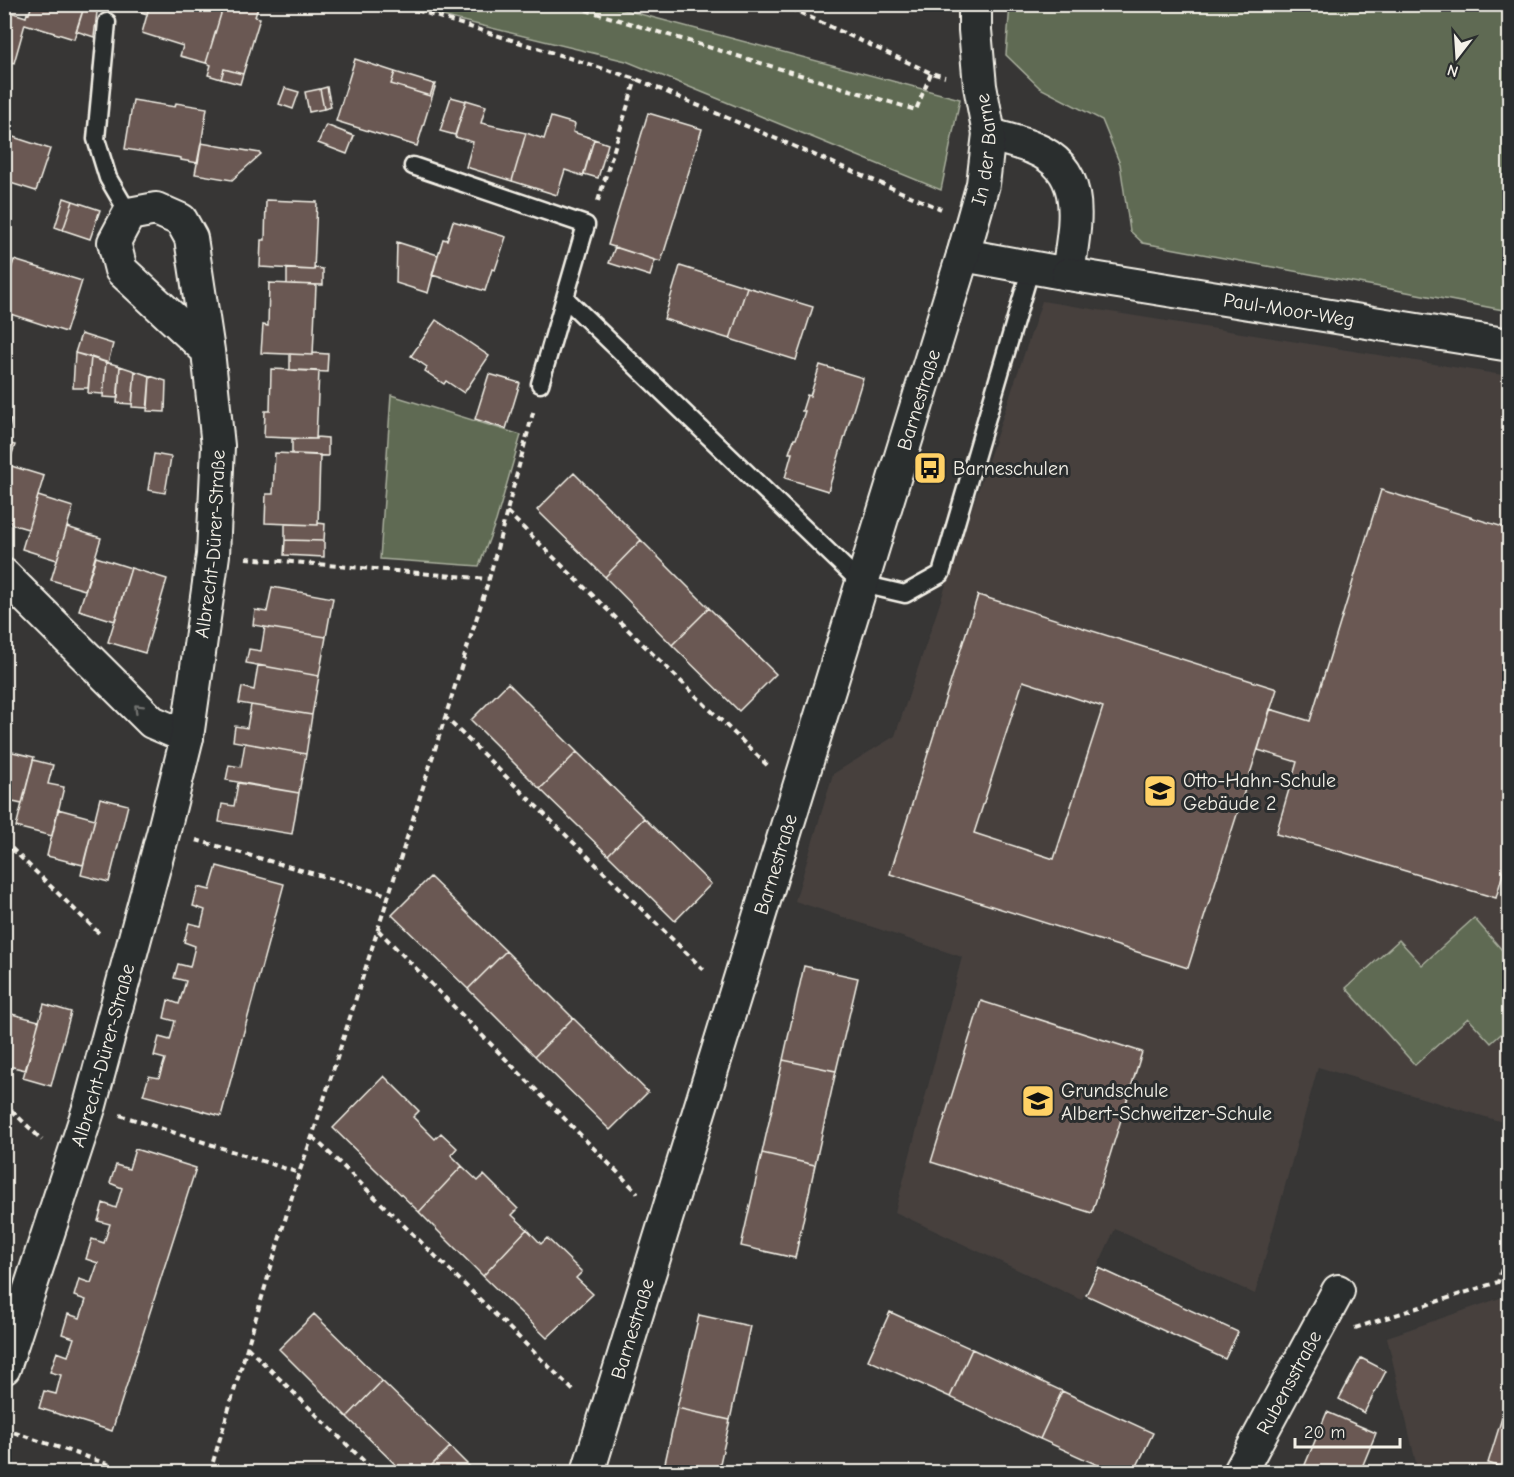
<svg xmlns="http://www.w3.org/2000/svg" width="1514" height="1477" font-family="'Comic Neue',sans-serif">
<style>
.built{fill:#46403e}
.green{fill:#5e6b52;stroke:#a9ae9d;stroke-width:1.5}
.building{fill:#6a5952;stroke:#f4f1e8;stroke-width:1.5;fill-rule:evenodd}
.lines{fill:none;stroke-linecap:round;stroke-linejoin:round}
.service-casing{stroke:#f4f1e8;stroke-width:21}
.minor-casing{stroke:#f4f1e8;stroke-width:36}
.path{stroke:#f4f1e8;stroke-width:4;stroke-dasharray:6 4.5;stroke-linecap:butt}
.service{stroke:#2a2d2e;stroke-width:16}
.minor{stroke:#2a2d2e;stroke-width:32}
.oneway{stroke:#71726f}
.labels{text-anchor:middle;stroke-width:6;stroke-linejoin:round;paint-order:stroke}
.street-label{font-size:20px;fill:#f4f1e8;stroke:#2a2d2e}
.poi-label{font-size:20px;fill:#f4f1e8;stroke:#2a2d2e;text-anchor:start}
</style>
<rect width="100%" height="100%" fill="#373635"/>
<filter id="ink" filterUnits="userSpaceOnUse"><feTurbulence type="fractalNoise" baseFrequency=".0167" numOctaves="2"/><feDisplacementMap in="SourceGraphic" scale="12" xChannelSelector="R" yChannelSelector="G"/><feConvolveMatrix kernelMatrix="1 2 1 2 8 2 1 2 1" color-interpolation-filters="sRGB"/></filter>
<g filter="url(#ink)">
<path class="built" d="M1042 301 1509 376V1124L1318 1067 1255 1294 1115 1229 1082 1300 895 1212 962 957 795 901 833 774 895 736Z
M1509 1295V1472H1418L1387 1337Z"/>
<path class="green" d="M397 5H606L960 99 941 190 626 61Z
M1010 5H1509V311L1143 243 1130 231 1120 164 1102 120 1040 88 1006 55Z
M391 395 521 435 496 521 479 566 380 559Z
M1474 918 1509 958V1027L1491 1043 1468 1018 1415 1065 1346 988 1399 940 1422 965Z"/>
<path class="building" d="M32 4H85L74 39 25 24 14 63 4 61V10L26 17 27 13 29 14Z
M85 4H98L94 37 76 31Z
M117 4H150L147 14Z
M150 4H224L206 63 180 56 183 46 142 33Z
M224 4H259L255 17 260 18 243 74 224 69 221 79 208 75 211 65 206 63Z
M355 59 395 72 391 84 430 96 434 84H436L417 146 336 121Z
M224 69 243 74 240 84 221 79Z
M395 72 434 84 430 96 391 84Z
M327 87 331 107 324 109 320 89Z
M285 88 299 92 293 109 279 104Z
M320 89 324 109 309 112 305 92Z
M451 97 466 101 455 135 440 131Z
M133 100 175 107 176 103 207 108 198 163 181 160V158L125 149Z
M466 100 486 106 481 123 526 133 512 181 466 167 473 142 455 137Z
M648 113 702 129 661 262 608 245Z
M551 117 575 124 573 132 594 139 583 176 565 170 557 195 512 181 526 133 544 139Z
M326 125 354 136 347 154 318 143Z
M4 134 50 149 36 191 4 181Z
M594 139 608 144 598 178 584 174Z
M201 143 260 153 261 154 232 180 195 174Z
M64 198 73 201 63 230 55 227Z
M266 200 317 202 314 270 260 267 261 240H265Z
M73 201 100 210 90 239 63 230Z
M453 221 506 237 495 270 492 269 485 291 432 275 443 239 447 240Z
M397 242 438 255 428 293 396 283Z
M615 247 655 260 650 276 609 263Z
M14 260 82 281 66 332 4 312V290Z
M680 266 747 287 730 339 664 319Z
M315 268 323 269V285L287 284V269L314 270Z
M269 283 316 285 313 355 261 353 263 325 268 326Z
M747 287 813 307 796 360 730 339Z
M436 320 489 356 464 393 446 381 444 384 425 371 427 367 411 356Z
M81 334 113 344 108 363 75 353Z
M75 353 91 357 88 388H73Z
M313 353 328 354 327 372 290 370V354L313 355Z
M91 357 106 362 103 394 88 393Z
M106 362 120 366 118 398 103 397Z
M820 365 863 378 828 491 785 478 792 453H789L794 439H796L805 411H802L807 395 810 396Z
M120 366 135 371 132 404 117 403Z
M271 369 319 371 316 439 264 437 265 411H270Z
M135 371 150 376 148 408 132 407Z
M489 374 520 383 506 429 475 419Z
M150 376 166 381 165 412 147 411Z
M4 418 11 420 6 443 15 445 4 477Z
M316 437 328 438V456L292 454V439H316Z
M275 453 320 455 318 525 265 523 266 494H273Z
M154 454 171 457 165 493 148 490Z
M8 465 44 476 28 529 4 522V477Z
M574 473 641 540 605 577 537 510Z
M1381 490 1510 529V848L1496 898 1342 852 1276 834 1297 762 1258 750 1270 709 1310 721Z
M38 496 73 507 57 560 22 549Z
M318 523 325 524 324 541 285 540V524L318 525Z
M67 527 101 538 85 590 51 580Z
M285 540 324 541V557L284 555Z
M641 540 709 608 672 645 605 577Z
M96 557 131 568 115 621 79 610Z
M131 568 167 579 145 653 108 642Z
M272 587 333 598 326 637 253 625 255 610 267 612Z
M978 595 1277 689 1188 968 890 874ZM1023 681 1103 707 1054 859 974 833Z
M709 608 776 674 739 711 672 645Z
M265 627 326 637 319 676 246 663 249 649 261 651Z
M258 665 319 676 312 715 239 703 242 687 254 690Z
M508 683 577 752 540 789 471 720Z
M251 705 312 715 306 754 233 741 235 726 247 728Z
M245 743 306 754 299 793 226 780 229 765 241 767Z
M4 750 34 757 22 804 4 800Z
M577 752 644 818 608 855 540 789Z
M33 760 53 765 48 784 64 787 52 836 16 827Z
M238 783 299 793 292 834 219 822 222 804 234 806Z
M100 798 128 805 109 882 81 875Z
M58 809 95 819 83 865 47 856Z
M644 818 711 884 675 921 608 855Z
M217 866 284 884 221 1116 143 1095 149 1076 159 1078 165 1059 154 1056 159 1037 170 1040 175 1021 164 1018 168 1000 179 1004 186 981 174 978 178 964 190 967 195 946 184 942 189 923 201 926 205 910 193 906 198 887 210 890Z
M430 877 506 951 468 989 392 915Z
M506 951 573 1018 535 1056 468 989Z
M804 966 858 978 836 1071 783 1060Z
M981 1001 1142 1052 1092 1213 931 1162Z
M44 1004 71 1012 51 1086 23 1078Z
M4 1012 39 1021 26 1070 4 1065Z
M573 1018 648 1092 610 1130 535 1056Z
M783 1060 836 1071 815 1165 762 1153Z
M384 1076 419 1111 413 1117 435 1139 441 1133 457 1148 451 1155 462 1166 419 1212 333 1128Z
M135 1149 196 1168 112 1431 39 1408 44 1391 56 1394 61 1375 50 1372 57 1352 68 1356 74 1338 62 1334 68 1314 80 1318 86 1300 74 1296 79 1279 91 1283 98 1263 86 1259 92 1239 104 1243 110 1224 98 1221 103 1203 116 1208 122 1188 110 1183 116 1165 129 1169Z
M762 1153 815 1165 795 1258 741 1246Z
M462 1166 478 1181 484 1175 518 1209 512 1215 527 1229 483 1276 419 1212Z
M527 1229 541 1244 547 1238 582 1272 576 1278 593 1294 547 1338 483 1276Z
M1099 1268 1238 1332 1225 1359 1086 1295Z
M890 1312 972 1349 950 1397 868 1360Z
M314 1314 382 1381 347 1417 279 1349Z
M699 1315 750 1326 730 1420 677 1408Z
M972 1349 1062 1391 1040 1439 950 1397Z
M1361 1358 1386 1371 1364 1413 1339 1399Z
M382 1381 450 1447 425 1472H403L347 1417Z
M1062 1391 1153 1433 1134 1472H1113L1040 1439Z
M1510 1392V1470L1488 1463Z
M677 1408 730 1420 718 1472H663Z
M1327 1412 1376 1433 1360 1472H1302Z
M450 1447 475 1472H425Z"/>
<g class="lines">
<defs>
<path id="service" d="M107 22 96 139 108 178 129 214
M413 166 586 225 540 384
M565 298 862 584 905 594 941 574 1031 267"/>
<g id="minor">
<path d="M963 255 1068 274C1074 226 1090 171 1033 148 1019 142 1003 139 989 134"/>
<path id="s1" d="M1068 274 1510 345"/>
<path d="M4 575 152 722 187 737"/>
<path id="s2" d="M4 1368 90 1105 164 830 187 737 213 555 218 446 208 351 191 238 181 220 156 209 129 214 114 242 121 270 208 351"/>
<path id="s3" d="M588 1472 963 255 983 184 989 134 980 86 975 30V4"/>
<path id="s4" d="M1240 1472 1338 1291"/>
</g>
</defs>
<use href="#service" class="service-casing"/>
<use href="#minor" class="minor-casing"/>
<path class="path" d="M397 4 636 79 941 209
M566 4 916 110 931 73
M781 4 931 73 945 77
M598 201 636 79
M507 512 769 767
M246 558 489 579
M444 716 706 972
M196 840 388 895
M4 841 102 936
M378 930 638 1193
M4 1103 42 1140
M120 1115 299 1173
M313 1137 576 1393
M1355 1328 1498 1282 1510 1242
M247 1347 375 1472
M4 1429 131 1472
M210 1472 299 1173 312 1137 489 579 534 409"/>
<use href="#service" class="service"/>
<use href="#minor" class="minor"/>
</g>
<defs><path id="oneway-chevron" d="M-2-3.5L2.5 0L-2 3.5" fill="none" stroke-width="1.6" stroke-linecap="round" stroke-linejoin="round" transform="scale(1.5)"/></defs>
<use class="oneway" href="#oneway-chevron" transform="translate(138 708) rotate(-135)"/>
</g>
<defs>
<symbol id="bus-square" viewBox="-11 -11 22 22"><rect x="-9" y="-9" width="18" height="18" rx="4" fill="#ffd166" stroke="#2a2d2e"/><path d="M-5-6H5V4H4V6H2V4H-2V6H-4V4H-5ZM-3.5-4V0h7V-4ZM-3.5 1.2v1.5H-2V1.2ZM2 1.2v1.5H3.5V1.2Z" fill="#111"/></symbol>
<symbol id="school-square" viewBox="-11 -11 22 22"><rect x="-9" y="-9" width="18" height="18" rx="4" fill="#ffd166" stroke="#2a2d2e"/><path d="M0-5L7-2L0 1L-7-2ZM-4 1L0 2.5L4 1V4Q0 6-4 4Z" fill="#111"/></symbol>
</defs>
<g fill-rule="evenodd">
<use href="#bus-square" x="911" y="449" width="38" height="38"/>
<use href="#school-square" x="1141" y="772" width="38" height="38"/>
<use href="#school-square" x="1019" y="1082" width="38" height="38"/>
</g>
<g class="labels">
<g class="street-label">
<text dy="7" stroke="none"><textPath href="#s3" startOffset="1382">In der Barne</textPath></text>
<text dy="7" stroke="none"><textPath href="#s1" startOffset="224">Paul-Moor-Weg</textPath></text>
<text dy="7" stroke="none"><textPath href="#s3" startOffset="1122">Barnestraße</textPath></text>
<text dy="7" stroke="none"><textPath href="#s2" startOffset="852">Albrecht-Dürer-Straße</textPath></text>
<text dy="7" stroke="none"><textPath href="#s3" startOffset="636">Barnestraße</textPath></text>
<text dy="7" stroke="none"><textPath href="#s2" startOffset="328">Albrecht-Dürer-Straße</textPath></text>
<text dy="7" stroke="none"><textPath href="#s3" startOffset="150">Barnestraße</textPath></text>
<text dy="7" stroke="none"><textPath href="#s4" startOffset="102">Rubensstraße</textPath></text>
</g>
<g class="poi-label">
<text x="953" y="475">Barneschulen</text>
<text x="1183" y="787">Otto-Hahn-Schule<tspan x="1183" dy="23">Gebäude 2</tspan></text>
<text x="1061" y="1097">Grundschule<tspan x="1061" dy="23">Albert-Schweitzer-Schule</tspan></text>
</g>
</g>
<rect width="1514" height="1477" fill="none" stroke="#2a2d2e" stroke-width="24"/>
<rect x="12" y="12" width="1490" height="1453" fill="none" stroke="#f4f1e8" stroke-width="2" filter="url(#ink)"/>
<g transform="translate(1457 57) rotate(197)" stroke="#2a2d2e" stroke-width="4.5" paint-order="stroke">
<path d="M0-4.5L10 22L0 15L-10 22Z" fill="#f4f1e8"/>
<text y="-9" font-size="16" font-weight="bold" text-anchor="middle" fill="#f4f1e8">N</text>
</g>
<path d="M1295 1438v9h105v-9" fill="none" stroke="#f4f1e8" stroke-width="3"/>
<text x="1304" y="1438" font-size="18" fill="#f4f1e8" stroke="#2a2d2e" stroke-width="4.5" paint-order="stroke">20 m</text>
</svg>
